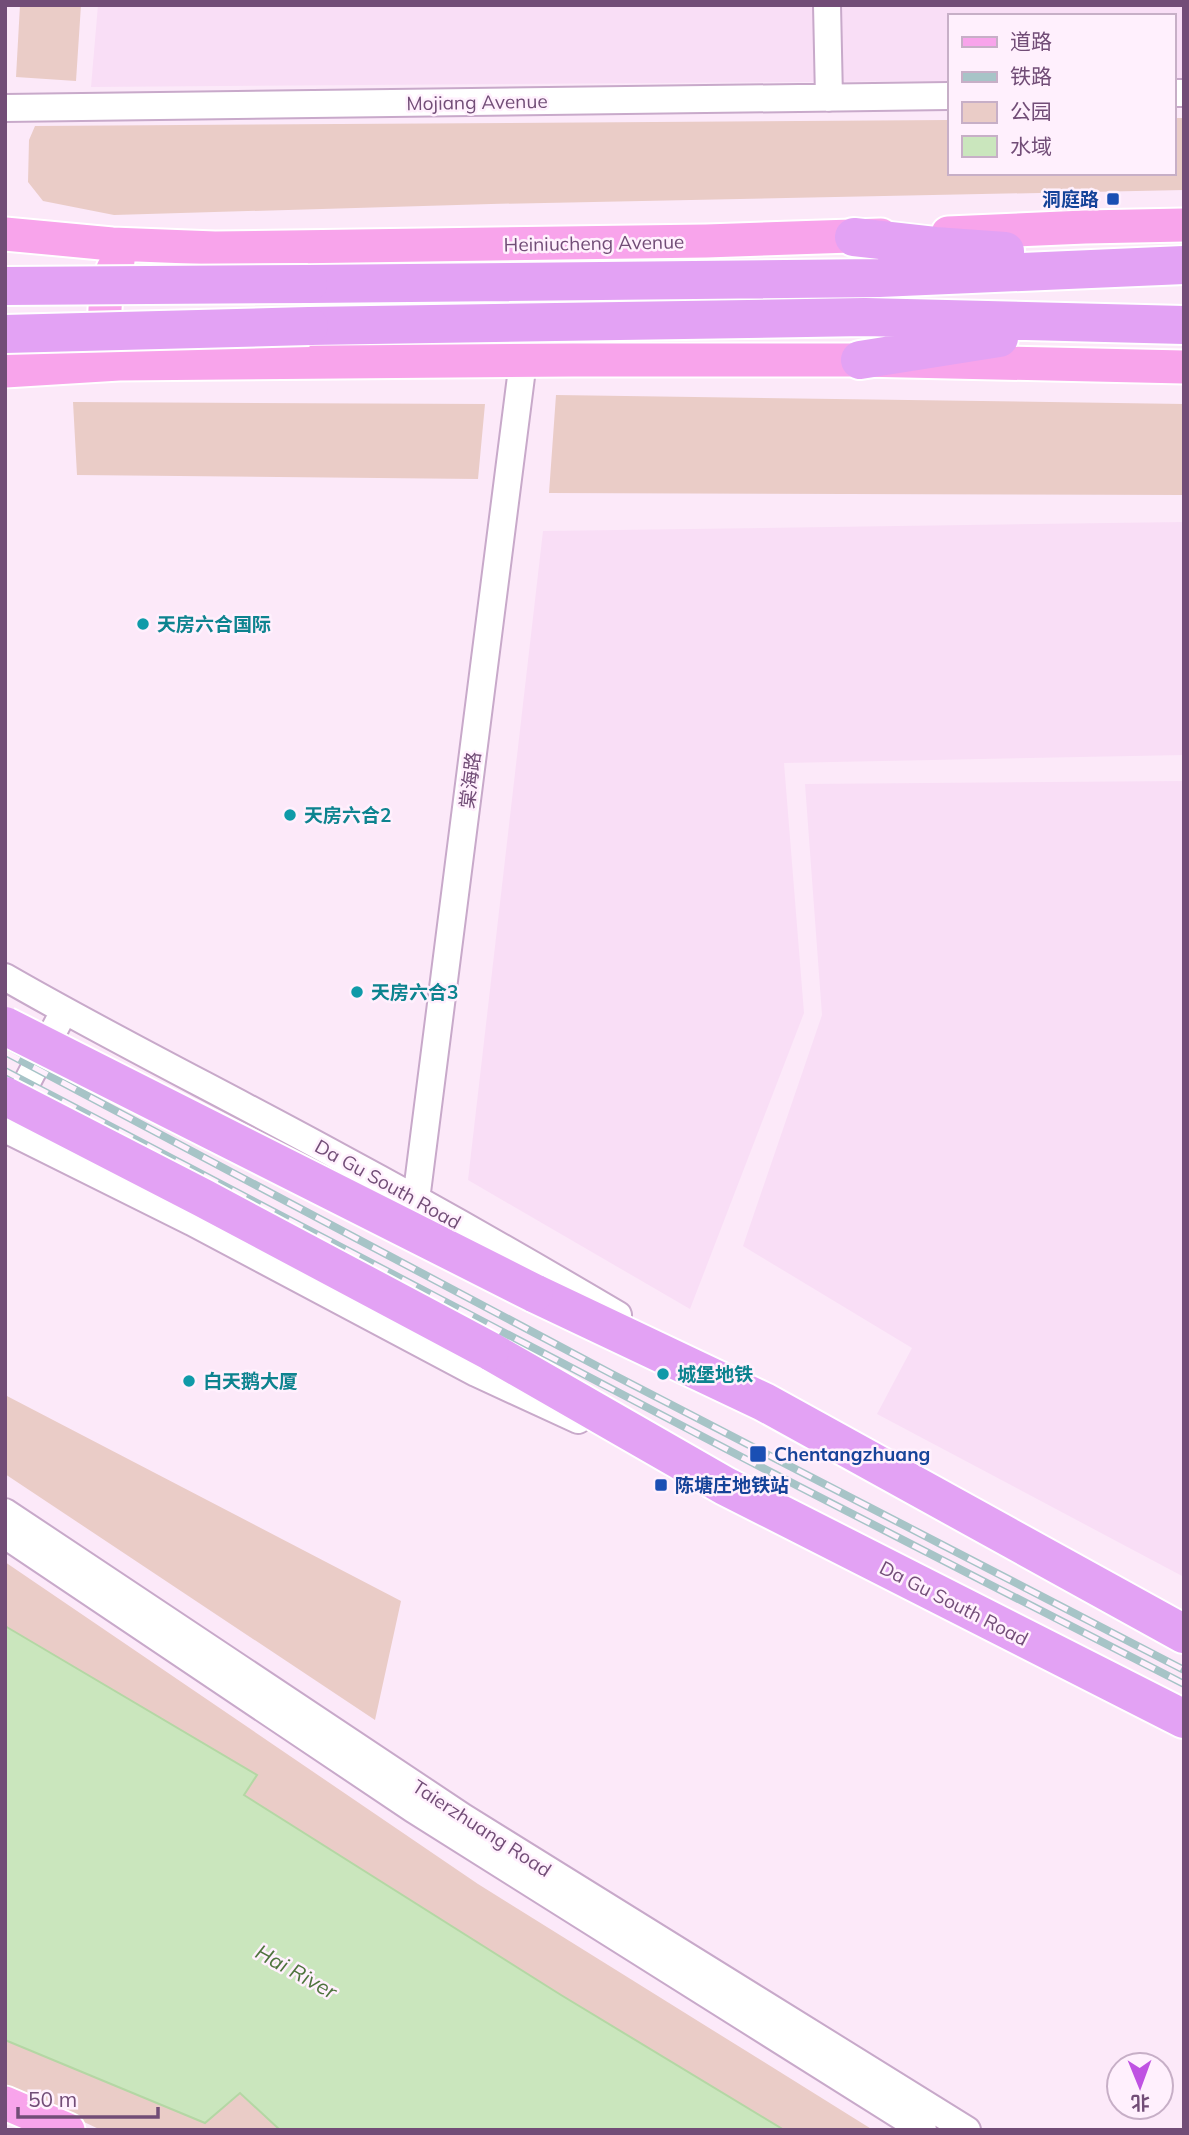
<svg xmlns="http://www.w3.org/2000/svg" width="1189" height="2135" font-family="Mulish,'Noto Sans SC',sans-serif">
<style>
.residential{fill:#f9def6}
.green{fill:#eaccc7}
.water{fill:#cae6bd;stroke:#b4d7a4;stroke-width:2}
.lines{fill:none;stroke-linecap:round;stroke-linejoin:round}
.minor-casing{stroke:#c8a9ca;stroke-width:30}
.major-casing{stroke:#fff;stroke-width:37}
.highway-casing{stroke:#fff;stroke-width:42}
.minor{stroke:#fff;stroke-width:26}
.major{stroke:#f8a4eb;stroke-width:33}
.highway{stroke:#e3a2f4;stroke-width:38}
.rail-casing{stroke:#a7c4c7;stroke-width:8}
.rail{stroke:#fff0fd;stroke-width:5;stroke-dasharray:16;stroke-linecap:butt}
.highway-bridge-casing{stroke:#fff;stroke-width:42;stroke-linecap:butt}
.highway-bridge{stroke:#e3a2f4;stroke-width:38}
.transit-dot{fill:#1a4fb4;stroke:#fff0fd;stroke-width:2.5}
.culture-dot{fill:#0f9aa8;stroke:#fff0fd;stroke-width:2.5}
.labels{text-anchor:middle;stroke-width:5;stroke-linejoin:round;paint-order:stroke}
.street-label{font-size:19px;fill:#724d77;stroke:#fff0fd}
.transit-label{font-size:19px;font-weight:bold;fill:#164399;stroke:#fff0fd;text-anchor:start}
.culture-label{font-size:19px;font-weight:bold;fill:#0d838f;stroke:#fff0fd;text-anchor:start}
.water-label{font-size:21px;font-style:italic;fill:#4e743d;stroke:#fff0fd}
</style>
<rect width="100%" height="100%" fill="#fce9f9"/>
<path class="residential" d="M98 5H1184V80H1173V16H949V81L91 87Z
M1184 522V755L784 763 804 1013 690 1309 468 1180 543 531Z
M1184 781V1577L877 1414 912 1348 743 1246 822 1015 805 784Z"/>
<path class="green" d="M20 5H81L76 81 16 77Z
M1173 118H1184V190L491 204 114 215 43 201 28 182 29 140 35 126 949 120V173H1173Z
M556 395 1184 404V495L549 493Z
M73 402 485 404 478 479 77 475Z
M5 1395 401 1601 375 1720 5 1474Z
M5 1562 478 1884 873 2130H101L5 2085Z"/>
<path class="water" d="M5 1626 257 1775 244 1795 561 1995 784 2130H280L240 2093 205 2123 5 2040Z"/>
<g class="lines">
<defs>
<path id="minor" d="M827 5 829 98
M1173 93H1184
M5 108 949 96
M5 977C116 1041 230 1097 341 1158 434 1208 527 1261 618 1315
M9 1117 64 1011
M5 1129 192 1222 476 1373 578 1420
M416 1200 523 361
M5 1512 463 1817 967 2130
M5 1535 413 1809 923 2130"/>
<path id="major" d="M948 233 1085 227 1184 225
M5 234 112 244 215 248 706 241 881 235
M111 356 104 348C105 323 102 281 118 261
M5 371 119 364 573 360H860L1184 367
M5 2103 68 2130"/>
<path id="highway" d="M854 237 935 246 1005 251
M308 284 879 278 1184 265
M309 326 865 317 1184 325
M860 360 999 338
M534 1293 764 1402 1184 1634
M490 1351 725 1486 1184 1719"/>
</defs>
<use href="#minor" class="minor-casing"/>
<use href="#major" class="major-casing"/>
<use href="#highway" class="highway-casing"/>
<use href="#minor" class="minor"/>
<use href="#major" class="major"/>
<use href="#highway" class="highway"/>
<defs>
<path id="rail" d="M5 1052 610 1373 1184 1670
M5 1071 753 1463 1184 1684"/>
</defs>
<use href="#rail" class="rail-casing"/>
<use href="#rail" class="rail"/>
<defs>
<path id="highway-bridge" d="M5 286 308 284
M5 334 309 326
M5 1026 534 1293
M5 1096 203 1198 490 1351"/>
</defs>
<use href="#highway-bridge" class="highway-bridge-casing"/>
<use href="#highway-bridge" class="highway-bridge"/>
</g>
<g class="transit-dot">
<rect x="1106" y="192" width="14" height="14" rx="3.5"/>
<rect x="749" y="1445" width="18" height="18" rx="3.5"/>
<rect x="654" y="1478" width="14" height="14" rx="3.5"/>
</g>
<g class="culture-dot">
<circle cx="143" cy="624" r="7"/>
<circle cx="290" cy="815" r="7"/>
<circle cx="357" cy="992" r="7"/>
<circle cx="663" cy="1374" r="7"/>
<circle cx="189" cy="1381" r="7"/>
</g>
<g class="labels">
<g class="street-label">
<text transform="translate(477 102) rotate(-1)" y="7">Mojiang Avenue</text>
<text transform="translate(594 243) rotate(-1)" y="7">Heiniucheng Avenue</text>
<text transform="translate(470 780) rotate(-83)" y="7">棠海路</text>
<text transform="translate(388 1184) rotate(29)" y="7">Da Gu South Road</text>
<text transform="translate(954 1603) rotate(27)" y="7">Da Gu South Road</text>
<text transform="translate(482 1828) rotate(33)" y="7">Taierzhuang Road</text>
</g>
<g class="transit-label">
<text x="1099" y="206" text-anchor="end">洞庭路</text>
<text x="774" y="1461">Chentangzhuang</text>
<text x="675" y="1492">陈塘庄地铁站</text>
</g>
<g class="culture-label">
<text x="157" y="631">天房六合国际</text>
<text x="304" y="822">天房六合2</text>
<text x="371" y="999">天房六合3</text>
<text x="677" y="1381">城堡地铁</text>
<text x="203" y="1388">白天鹅大厦</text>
</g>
<g class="water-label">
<text transform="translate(296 1972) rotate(29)" y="7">Hai River</text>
</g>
</g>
<rect width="1189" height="2135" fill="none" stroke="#724d77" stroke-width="14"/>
<rect x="948" y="14" width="228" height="161" fill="#fff0fd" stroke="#c7afc7" stroke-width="2"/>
<rect x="962" y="37" width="35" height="10" fill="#f8a4eb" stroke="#c7afc7" stroke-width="2"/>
<text x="1010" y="49" font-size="21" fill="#724d77">道路</text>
<rect x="962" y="72" width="35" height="10" fill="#a7c4c7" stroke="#c7afc7" stroke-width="2"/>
<text x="1010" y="84" font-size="21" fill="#724d77">铁路</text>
<rect x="962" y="102" width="35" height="21" fill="#eaccc7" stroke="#c7afc7" stroke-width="2"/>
<text x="1010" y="119" font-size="21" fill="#724d77">公园</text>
<rect x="962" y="136" width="35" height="21" fill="#cae6bd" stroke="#c7afc7" stroke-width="2"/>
<text x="1010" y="154" font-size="21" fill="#724d77">水域</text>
<g transform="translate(1140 2086) rotate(179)"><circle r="33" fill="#fff0fd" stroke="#c7afc7" stroke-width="2"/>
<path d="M0-5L12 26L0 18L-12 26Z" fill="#bf52e2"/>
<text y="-10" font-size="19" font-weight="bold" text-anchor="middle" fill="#724d77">北</text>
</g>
<path d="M18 2107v10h140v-10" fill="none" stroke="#724d77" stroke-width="3.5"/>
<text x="28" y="2107" font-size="21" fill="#724d77" stroke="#fff0fd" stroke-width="5" paint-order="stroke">50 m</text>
</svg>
